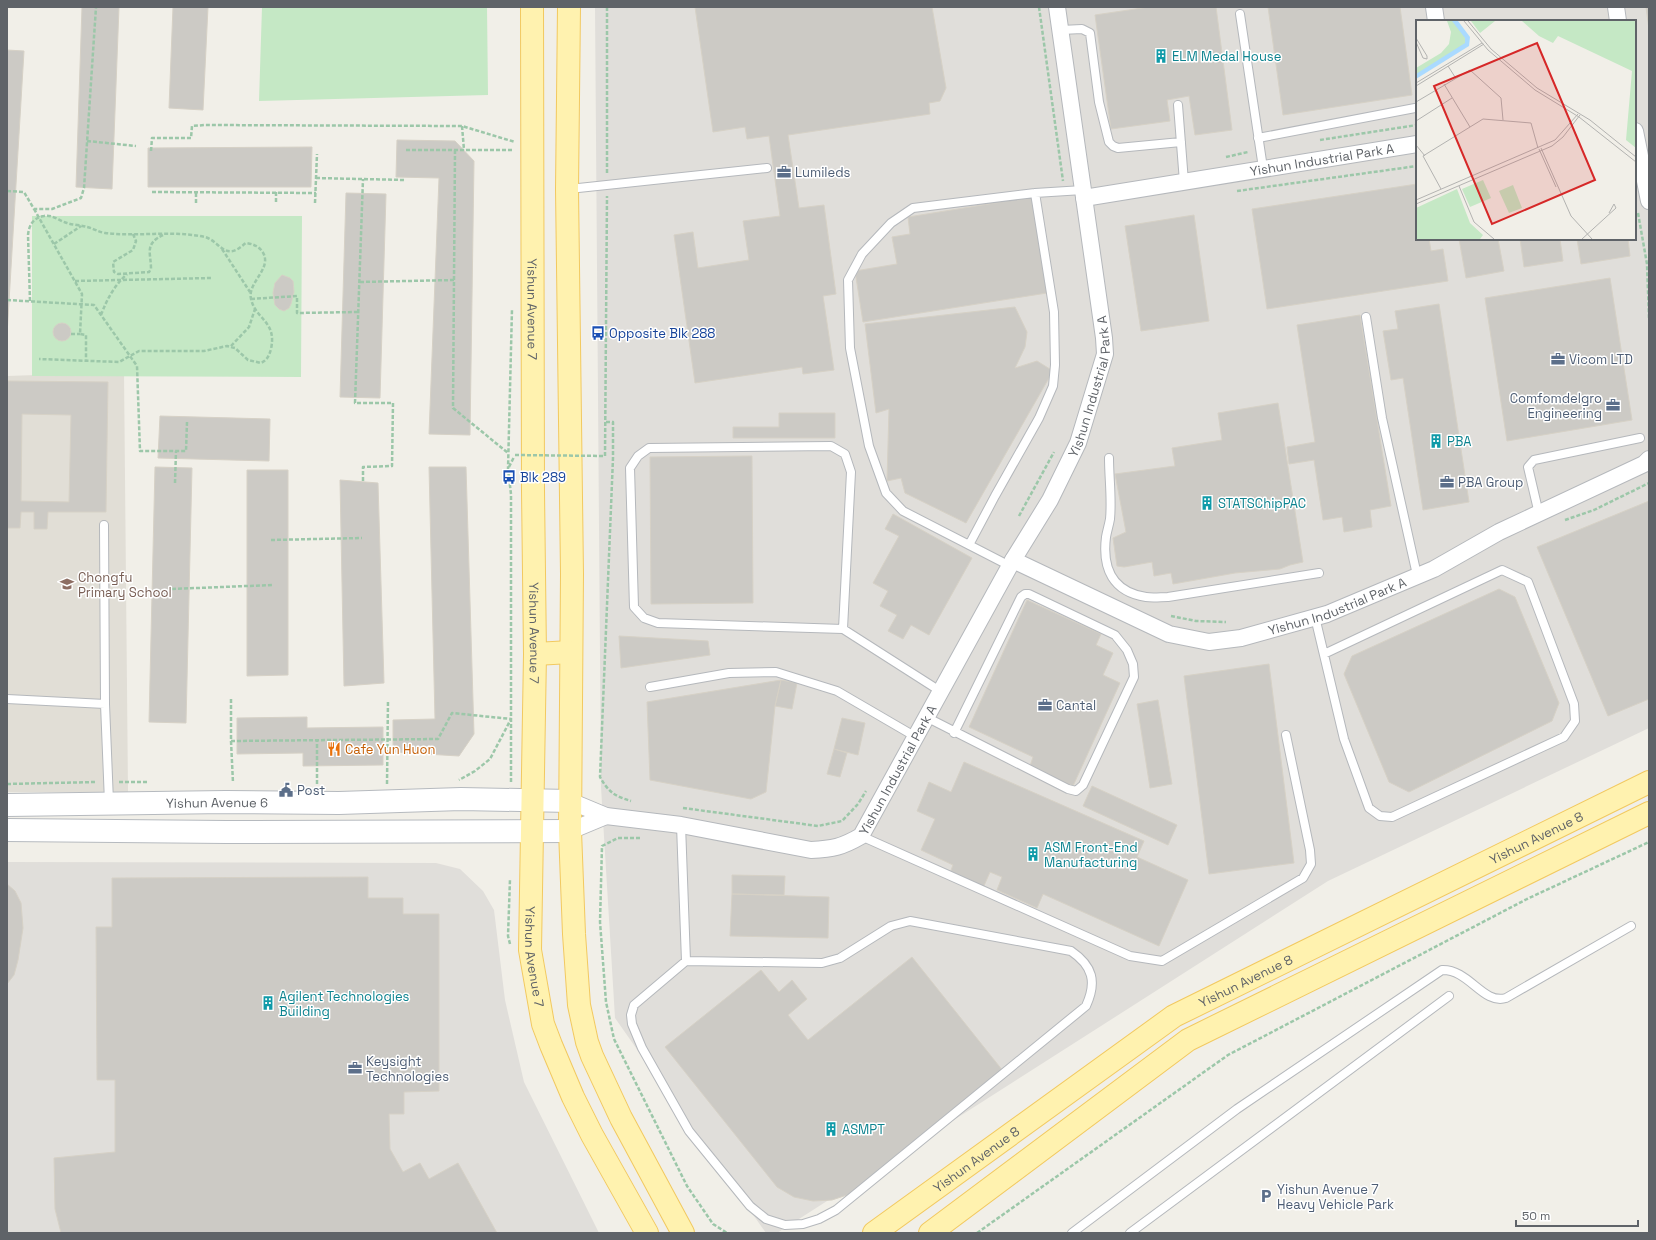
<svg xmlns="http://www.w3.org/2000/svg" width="1656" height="1240" font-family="'Space Grotesk',sans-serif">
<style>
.industrial{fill:#e0deda;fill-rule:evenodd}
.education{fill:#e1ded6}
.green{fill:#c5e8c5}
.building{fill:#cccac5;stroke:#d6d1c6;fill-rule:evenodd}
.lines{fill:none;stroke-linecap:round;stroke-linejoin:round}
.lane-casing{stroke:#b5b8bc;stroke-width:10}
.street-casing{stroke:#b5b8bc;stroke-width:18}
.secondary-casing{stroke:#b6babf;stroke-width:24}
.primary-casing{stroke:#f2c960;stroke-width:24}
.path{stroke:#9cc7a9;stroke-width:2.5;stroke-dasharray:4 2;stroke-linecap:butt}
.lane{stroke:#fff;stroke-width:8}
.street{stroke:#fff;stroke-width:16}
.secondary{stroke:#fff;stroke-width:22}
.primary{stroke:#fff2af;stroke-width:22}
.path-bridge{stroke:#9cc7a9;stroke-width:2.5;stroke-dasharray:4 2;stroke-linecap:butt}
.labels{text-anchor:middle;stroke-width:3;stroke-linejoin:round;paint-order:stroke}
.culture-label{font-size:13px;fill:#0d838f;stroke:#fff;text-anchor:start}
.street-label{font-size:13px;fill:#5f6368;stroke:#fff}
.service-label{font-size:13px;fill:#4e5e75;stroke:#fff;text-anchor:start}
.transit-label{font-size:13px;fill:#164399;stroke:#fff;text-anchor:start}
.education-label{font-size:13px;fill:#785e54;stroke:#fff;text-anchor:start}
.food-label{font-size:13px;fill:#c56008;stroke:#fff;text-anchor:start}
.inset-road{fill:none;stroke:#b3b3b1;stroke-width:1}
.view{fill:#d62828;fill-opacity:0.15;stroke:#d62828;stroke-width:2}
.inset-edge{fill:none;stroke:#5f6368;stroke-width:2}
</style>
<rect width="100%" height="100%" fill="#f1efe8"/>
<path class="industrial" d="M595 7H1649V728L1328 881 777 1233H766L615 1018 601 787ZM1417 21H1635V239H1417Z
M7 862 436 863 460 869 483 891 494 910 505 1000 524 1082 599 1233H7Z"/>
<path class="education" d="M124 372 128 792H7V376Z"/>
<path class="green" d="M262 7H487L488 95 259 101Z
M32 216H302L301 377 32 376Z"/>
<path class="building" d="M82 7H119L112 189 76 187Z
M173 7H208L203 110 169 108Z
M695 7H932L946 88 940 101 929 103 930 114 788 135 799 208 824 205 836 294 823 296 834 370 803 374 802 367 695 383 674 235 693 232 698 268 749 260 743 221 780 216 769 136 747 139 745 127 713 132Z
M1149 7H1216L1232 130 1195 135 1189 96 1167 100 1170 121 1111 129 1095 15Z
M1268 7H1400L1412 95 1283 115Z
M1646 7H1649V29Z
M7 50 24 51 7 335Z
M397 140 455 141 474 161 470 435 429 434 439 178 396 177Z
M312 147 311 187H148V148Z
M1417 184V239H1429L1431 251 1443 249 1448 281 1267 309 1252 209Z
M346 193 386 194 380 398 340 397Z
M1032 197 1047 293 863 322 855 271 897 264 892 237 910 234 908 217Z
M1194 215 1209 321 1141 331 1125 226Z
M1459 239H1498L1504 271 1466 278Z
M1520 239H1560L1563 261 1524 267Z
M1577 239H1628L1630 256 1581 264Z
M282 275 290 278 293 281 294 292 291 304 289 308 284 311 279 309 275 305 273 293 275 283Z
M1610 278 1632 420 1507 441 1485 298Z
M1439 304 1469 502 1423 510 1403 378 1391 380 1383 331 1398 329 1395 311Z
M1015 307 1027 332 1025 347 1015 368 1037 361 1053 371 966 523 905 493 901 478 887 481 889 409 876 413 865 324Z
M1360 315 1391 506 1370 510 1372 527 1344 532 1342 517 1323 520 1314 460 1289 464 1287 447 1315 442 1297 325Z
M53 332a9 9 0 1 1 18 0a9 9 0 1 1-18 0Z
M7 381 108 382 106 512H48L47 529H34V512H21L20 528H7ZM22 414 71 415 69 502 21 501Z
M1278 403 1303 562 1290 565 1280 569 1235 573 1173 584 1171 573 1154 576 1152 562 1124 567 1117 566 1113 538 1126 532 1115 474 1175 466 1172 448 1222 440 1218 413Z
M779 413H835V438H733V427H779Z
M160 416 270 419 269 461 158 458Z
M752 456 753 603 651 604 650 457Z
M155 467 192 468 186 723 149 722Z
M429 467H466L474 734 459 756 393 752V720L435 719Z
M247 470H288V675L247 676Z
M340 480 378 483 384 683 344 686Z
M1649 501V699L1608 716 1537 547Z
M893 514 972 558 929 635 911 625 903 639 888 631 897 615 880 606 888 591 873 583 899 536 885 529Z
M1499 589 1515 597 1559 703 1552 721 1409 792 1389 782 1344 674 1352 656Z
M1027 600 1101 634 1096 645 1113 653 1103 675 1120 683 1073 786 1030 766 1033 757 969 727Z
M619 636 708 641 710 655 621 668Z
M1269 664 1294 863 1209 874 1184 676Z
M781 680 775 706 766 792 751 799 650 780 647 702Z
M781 680 797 683 792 709 775 706Z
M1158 700 1172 784 1150 788 1137 704Z
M307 717V728L383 727V765L303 766V753L237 754V718Z
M842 718 865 723 858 755 834 749Z
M834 749 847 753 840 777 827 774Z
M964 762 1144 841 1137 857 1188 880 1159 946 1043 894 1037 908 997 890 1002 877 990 872 983 888 950 873 953 865 921 850 935 819 917 811 929 782 951 792Z
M1092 786 1177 825 1168 845 1083 806Z
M732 875 785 876 784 895 732 894Z
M368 877V898H403V914H439V1091L404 1092V1114H389L390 1149 403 1172 420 1163 429 1179 458 1163 497 1233H61L55 1209 54 1158 115 1152V1080H97L96 927H112V878Z
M7 884 15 891 21 903 23 928 18 960 14 975 7 984Z
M732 894 829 897 828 938 730 936Z
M912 957 1003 1071 850 1194 832 1200 813 1201 794 1197 777 1187 665 1047 761 970 779 992 792 980 807 999 788 1015 808 1040Z"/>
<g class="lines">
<defs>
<path id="lane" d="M1240 14 1263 168
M1061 30 1082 29 1090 33 1099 102 1109 142 1113 146 1118 148 1181 142
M1178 105 1184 182
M1258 138 1415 108
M569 189 767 168
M1366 317 1382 418 1417 575
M1109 458C1109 478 1112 499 1110 519 1109 525 1107 531 1106 537 1102 569 1113 592 1146 597 1153 598 1161 597 1168 597L1319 573
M1539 514 1528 467 1534 460 1640 438
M104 525 105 704 109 802
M969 545 995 496 1039 418 1053 386 1055 365 1054 312 1035 193
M1010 566 903 511 886 493 869 446 850 348 848 280 862 254 891 223 913 208 1035 193 1083 190
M1315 617 1344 739 1369 808 1380 816 1392 817 1564 737 1575 721 1574 704 1528 582 1502 570 1324 654
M843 629 851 472 845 454 831 446 649 448 638 456 630 468 634 607 644 618 658 623 843 629 940 691
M650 687 729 673 776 672 837 691 916 737
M7 699 105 704
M926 717 1068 789 1076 791 1083 785 1134 677 1133 664 1127 650 1115 635 1029 594H1025L1021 597 954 733
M681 825 686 961
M861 836 1130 956 1162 961 1303 878 1311 864 1310 850 1286 735
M910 921 1071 951C1093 966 1097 982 1086 1006L836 1210 819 1219 803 1224 785 1225 766 1219 750 1206 689 1131 642 1048 632 1024 631 1015 634 1005 686 961 822 963 840 958 891 926Z
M1072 1233 1237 1109 1442 970C1469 969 1483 1005 1506 998L1631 926
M1130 1233 1449 996"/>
<g id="street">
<path d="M1434 7 1436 21"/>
<path d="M1616 7 1618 21"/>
<path d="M1635 131 1649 201"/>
<path id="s1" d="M1084 198 1417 144"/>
<path id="s2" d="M1013 560 1169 634 1209 642 1241 638 1327 614 1434 569 1499 532 1644 464 1649 459"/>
<path id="s3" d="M570 801 606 816 681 825 811 850C833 849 842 847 861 836L1013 560 1050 500 1078 443 1105 354 1104 338 1057 7"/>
<path d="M570 831 606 816"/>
</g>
<g id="secondary">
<path id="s4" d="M7 805 226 802 339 803 461 799 570 801"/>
<path d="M7 830 226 832 570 831"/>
</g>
<g id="primary">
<path id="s5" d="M532 7 533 491 535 654 530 950 543 1024 551 1045 573 1097 592 1135 647 1233"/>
<path d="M569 7 567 189 572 574 570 831 574 934 579 1005 587 1042 592 1056 621 1118 683 1233"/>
<path d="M535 654 571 652"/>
<path id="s6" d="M874 1233 1174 1016 1649 782"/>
<path d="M930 1233 1188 1040 1649 813"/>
</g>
</defs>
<use href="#lane" class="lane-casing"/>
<use href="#street" class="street-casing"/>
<use href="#secondary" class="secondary-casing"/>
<use href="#primary" class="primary-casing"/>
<path class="path" d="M607 7V173
M1039 7 1063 181
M462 126 464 150
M1320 140 1417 125
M87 141 136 146
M406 150H514
M455 150 453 408 508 453
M151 151 152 138H191L192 126 205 125 462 126 515 142
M1226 157 1248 152
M316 178 405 180
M7 191 24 192 34 209H52L81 198 84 188 96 7
M1237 191 1417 166
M152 192 316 193
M276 202V192
M196 203V192
M315 203 317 154
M34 209 82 294 80 334 86 335V361
M1638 213 1647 264 1649 318
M133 234 136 241 133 250 113 262 114 272 118 274 149 272 151 269C151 253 144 244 163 235
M54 244 81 226
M222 249 250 292
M75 281 211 278
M360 282 454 280
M251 299 297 296V313L359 312
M7 300 94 305 137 366 140 451H186L187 422
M30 301 28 235C29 225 33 218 44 216 52 214 59 221 67 223 73 225 81 225 87 227 93 228 98 232 105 233 138 237 172 230 205 237 217 240 223 256 236 250 240 248 243 245 246 243 253 244 258 246 262 251 274 268 247 282 251 299 256 320 277 321 271 349 269 356 267 360 261 363L248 360 235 348 227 346 204 351H139L119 362 39 359
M101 315C107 299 114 286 127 274
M71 334H80
M231 346 249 327 255 309
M606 422H613V458L600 777C609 793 615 796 631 801
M605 456 607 196
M509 467 514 457
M363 481V467L392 466 393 403H355L363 179
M175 483 176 451
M1019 516 1054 452
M1565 520 1594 510 1649 483
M271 540 362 538
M172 589 272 585
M1171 616 1196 621 1226 622
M231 699V741L438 739 452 713 511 719 490 759 475 771 459 780
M231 741 233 783
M119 782H148
M511 782V494L508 469 512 309
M7 784 96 782
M317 784V741
M387 784 388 700
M683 808 818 826 842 821 858 804 866 791
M640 838H618L602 846 600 922 606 1002 614 1039 687 1186 713 1224 727 1233
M510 944 508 936 510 879
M977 1233 1228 1055 1527 899 1649 842"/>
<use href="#lane" class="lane"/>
<use href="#street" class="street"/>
<use href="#secondary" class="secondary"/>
<use href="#primary" class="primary"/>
<path class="path-bridge" d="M515 455 605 456"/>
</g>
<defs>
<symbol id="building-bare" viewBox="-9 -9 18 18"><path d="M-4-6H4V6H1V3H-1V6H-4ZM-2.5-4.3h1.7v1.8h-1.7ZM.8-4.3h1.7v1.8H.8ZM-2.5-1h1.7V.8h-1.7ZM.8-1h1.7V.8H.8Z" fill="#0f9aa8" stroke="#fff" stroke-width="2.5" paint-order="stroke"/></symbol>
<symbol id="office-bare" viewBox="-9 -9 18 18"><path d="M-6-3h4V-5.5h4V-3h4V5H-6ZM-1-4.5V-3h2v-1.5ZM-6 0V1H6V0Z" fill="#5c6f8a" stroke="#fff" stroke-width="2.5" paint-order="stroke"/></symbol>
<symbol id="bus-bare" viewBox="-9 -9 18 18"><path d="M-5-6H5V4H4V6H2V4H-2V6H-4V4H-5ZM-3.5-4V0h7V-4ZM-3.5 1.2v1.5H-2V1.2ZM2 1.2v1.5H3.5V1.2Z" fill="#1a4fb4" stroke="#fff" stroke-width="2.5" paint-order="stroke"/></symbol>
<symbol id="school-bare" viewBox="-9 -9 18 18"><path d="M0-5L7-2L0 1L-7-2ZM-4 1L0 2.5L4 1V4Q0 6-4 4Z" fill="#8d6e63" stroke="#fff" stroke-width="2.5" paint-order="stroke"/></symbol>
<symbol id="restaurant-bare" viewBox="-9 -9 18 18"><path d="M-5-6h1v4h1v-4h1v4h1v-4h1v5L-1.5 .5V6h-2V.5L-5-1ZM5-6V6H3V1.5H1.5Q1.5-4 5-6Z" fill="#e8710a" stroke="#fff" stroke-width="2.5" paint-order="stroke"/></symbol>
<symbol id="civic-bare" viewBox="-9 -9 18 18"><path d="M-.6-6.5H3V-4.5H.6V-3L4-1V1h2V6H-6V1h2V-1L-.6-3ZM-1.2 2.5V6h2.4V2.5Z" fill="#5c6f8a" stroke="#fff" stroke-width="2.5" paint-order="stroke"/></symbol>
<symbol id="parking-bare" viewBox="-9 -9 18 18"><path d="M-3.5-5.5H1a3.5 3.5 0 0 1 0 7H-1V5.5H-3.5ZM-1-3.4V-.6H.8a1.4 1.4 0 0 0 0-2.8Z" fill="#5c6f8a" stroke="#fff" stroke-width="2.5" paint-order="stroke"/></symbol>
</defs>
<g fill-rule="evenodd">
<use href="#building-bare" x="1151" y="46" width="20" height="20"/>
<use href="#office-bare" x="774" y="162" width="20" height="20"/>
<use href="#bus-bare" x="588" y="323" width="20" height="20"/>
<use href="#office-bare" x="1548" y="349" width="20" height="20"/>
<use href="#office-bare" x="1603" y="395" width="20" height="20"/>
<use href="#building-bare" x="1426" y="431" width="20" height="20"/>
<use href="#bus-bare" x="499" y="467" width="20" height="20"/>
<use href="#office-bare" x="1437" y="472" width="20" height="20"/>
<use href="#building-bare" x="1197" y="493" width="20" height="20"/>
<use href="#school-bare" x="57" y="574" width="20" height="20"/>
<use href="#office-bare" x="1035" y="695" width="20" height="20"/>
<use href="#restaurant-bare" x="324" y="739" width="20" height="20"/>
<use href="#civic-bare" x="276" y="780" width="20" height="20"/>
<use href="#building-bare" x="1023" y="844" width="20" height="20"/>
<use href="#building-bare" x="258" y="993" width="20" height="20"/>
<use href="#office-bare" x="345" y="1058" width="20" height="20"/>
<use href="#building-bare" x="821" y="1119" width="20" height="20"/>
<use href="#parking-bare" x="1256" y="1186" width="20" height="20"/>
</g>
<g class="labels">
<g class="culture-label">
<text x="1172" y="61">ELM Medal House</text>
<text x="1447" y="446">PBA</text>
<text x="1218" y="508">STATSChipPAC</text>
<text x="1044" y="852">ASM Front-End<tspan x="1044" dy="15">Manufacturing</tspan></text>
<text x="279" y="1001">Agilent Technologies<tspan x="279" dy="15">Building</tspan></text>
<text x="842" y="1134">ASMPT</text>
</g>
<g class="street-label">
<text dy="5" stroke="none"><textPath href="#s1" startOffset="241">Yishun Industrial Park A</textPath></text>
<text dy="5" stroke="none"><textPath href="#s5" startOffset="302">Yishun Avenue 7</textPath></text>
<text dy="5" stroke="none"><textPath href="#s3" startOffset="807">Yishun Industrial Park A</textPath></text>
<text dy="5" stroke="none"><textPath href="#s2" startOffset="347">Yishun Industrial Park A</textPath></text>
<text dy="5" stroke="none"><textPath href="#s5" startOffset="626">Yishun Avenue 7</textPath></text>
<text dy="5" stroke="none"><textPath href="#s3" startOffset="375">Yishun Industrial Park A</textPath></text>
<text dy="5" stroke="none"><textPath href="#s4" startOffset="210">Yishun Avenue 6</textPath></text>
<text dy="5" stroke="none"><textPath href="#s6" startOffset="774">Yishun Avenue 8</textPath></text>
<text dy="5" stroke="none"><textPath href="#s5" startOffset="950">Yishun Avenue 7</textPath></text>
<text dy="5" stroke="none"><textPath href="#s6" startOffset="450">Yishun Avenue 8</textPath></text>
<text dy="5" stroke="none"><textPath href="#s6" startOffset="126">Yishun Avenue 8</textPath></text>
</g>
<g class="service-label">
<text x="795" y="177">Lumileds</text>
<text x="1569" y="364">Vicom LTD</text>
<text x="1602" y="403" text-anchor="end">Comfomdelgro<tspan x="1602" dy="15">Engineering</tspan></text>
<text x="1458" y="487">PBA Group</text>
<text x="1056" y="710">Cantal</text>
<text x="297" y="795">Post</text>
<text x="366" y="1066">Keysight<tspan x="366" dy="15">Technologies</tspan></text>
<text x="1277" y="1194">Yishun Avenue 7<tspan x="1277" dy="15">Heavy Vehicle Park</tspan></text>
</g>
<g class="transit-label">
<text x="609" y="338">Opposite Blk 288</text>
<text x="520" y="482">Blk 289</text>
</g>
<g class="education-label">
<text x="78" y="582">Chongfu<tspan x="78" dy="15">Primary School</tspan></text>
</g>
<g class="food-label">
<text x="345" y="754">Cafe Yun Huon</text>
</g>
</g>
<g transform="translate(1416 20)">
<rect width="220" height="220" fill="#f1efe8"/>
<path d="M31 1H41L52 17 51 25 0 56V48L25 33 33 24 35 12ZM55 1H79L64 13ZM106 1H220V128L210 120 216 51 142 16 137 23 123 16ZM67 160 75 178 54 187 46 169ZM97 165 106 188 93 193 83 171ZM41 169 54 203 67 215 64 219H0V188Z" fill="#c5e8c5"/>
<path d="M36 1H42L54 17 53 26 0 59V54L49 23V18Z" fill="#aadaff"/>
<path class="inset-road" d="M48 1 72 30 119 70 163 97 220 142M52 1 75 29 121 68 174 100 220 137M0 18 11 36V39L7 38M0 22 7 38M32 46 39 57M0 63 66 23M28 64 54 107M0 66 68 24M0 82 54 50 85 78 87 100M0 101 36 78M0 125 9 136M125 128 155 196 176 219M123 129 140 167M43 166 58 202 78 219M25 169 7 136 67 99 115 103 122 128M0 180 139 120 162 94M0 184 136 126 147 117 164 95M166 219 200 188 198 184 193 193"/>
<path class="view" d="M121 23 179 160 76 204 18 66Z"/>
<rect width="220" height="220" class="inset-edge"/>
</g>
<rect width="1656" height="1240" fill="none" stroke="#5f6368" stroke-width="16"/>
<path d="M1516 1220v6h122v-6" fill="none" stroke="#5f6368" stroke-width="2"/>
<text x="1522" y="1220" font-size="12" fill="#5f6368" stroke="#ffffff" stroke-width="3" paint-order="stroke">50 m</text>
</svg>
